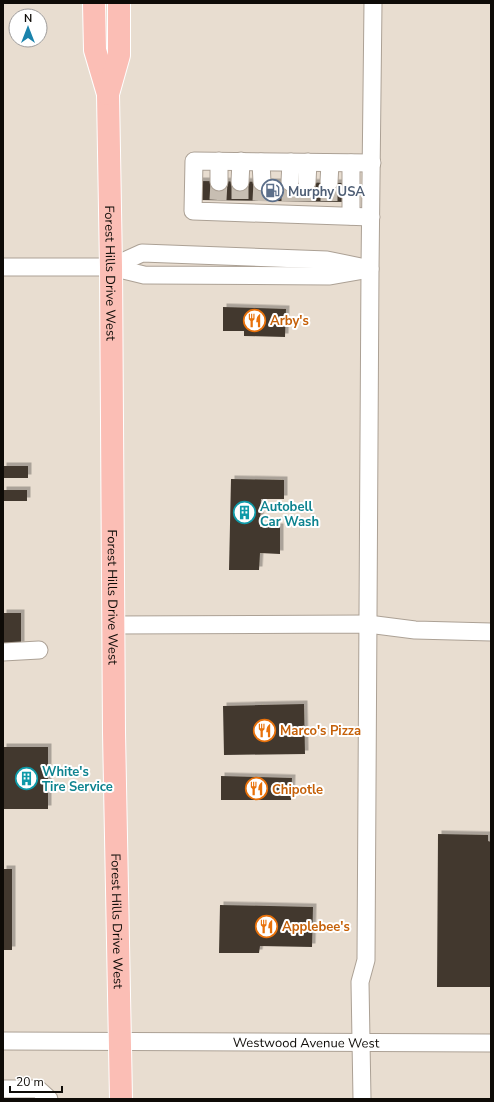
<svg xmlns="http://www.w3.org/2000/svg" width="494" height="1102" font-family="'Nunito Sans',sans-serif">
<style>
.building{fill:#42392f;filter:url(#shadow)}
.lines{fill:none;stroke-linecap:round;stroke-linejoin:round}
.minor-tunnel{stroke:#c7beb2;stroke-width:17;stroke-dasharray:17 8;stroke-linecap:butt}
.minor-casing{stroke:#aca195;stroke-width:19}
.major-casing{stroke:#fff;stroke-width:24}
.minor{stroke:#fff;stroke-width:17}
.major{stroke:#fbbeb5;stroke-width:22}
.labels{text-anchor:middle;stroke-width:4;stroke-linejoin:round;paint-order:stroke}
.service-label{font-size:13px;font-weight:bold;fill:#4e5e75;stroke:#fff;text-anchor:start}
.street-label{font-size:13px;fill:#0e0b07;stroke:#fff}
.food-label{font-size:13px;font-weight:bold;fill:#c56008;stroke:#fff;text-anchor:start}
.culture-label{font-size:13px;font-weight:bold;fill:#0d838f;stroke:#fff;text-anchor:start}
</style>
<defs>
<filter id="shadow"><feDropShadow dx="3.5" dy="-3.5" stdDeviation="0" flood-color="#0004"/></filter>
</defs>
<rect width="100%" height="100%" fill="#e8ddd0"/>
<path class="building" d="M198 181 348 183 347 202 198 200Z
M223 307 286 309 285 337 244 336V331H223Z
M3 466H28V478H3Z
M231 479 284 480V499H261L260 527H280V554L260 553 259 570H229Z
M3 490H27V501H3Z
M3 613H21V645H3Z
M304 704 305 754 224 755 223 706Z
M3 747H48V809H3Z
M221 776 292 778 291 800H221Z
M438 834 488 835V841L491 842V987H437Z
M3 869H12V950H3Z
M220 905 313 907 312 947 260 946 259 953H219Z"/>
<g class="lines">
<path class="minor-tunnel" d="M240 182V201
M218 200 219 182
M261 201 262 182
M290 201V182
M307 201V182
M329 201V182"/>
<defs>
<g id="minor">
<path d="M261 162 262 182"/>
<path d="M219 182V161"/>
<path d="M240 182 241 161"/>
<path d="M290 182 291 162"/>
<path d="M307 182 308 162"/>
<path d="M329 182 330 163"/>
<path d="M351 216V163"/>
<path d="M371 217 193 211 194 161 372 163"/>
<path d="M3 267H111L144 275 330 276 370 269"/>
<path d="M111 267 142 253 327 260 361 267"/>
<path d="M113 625 368 624 415 630 491 632"/>
<path d="M3 652 39 650"/>
<path id="s1" d="M3 1041 491 1043"/>
<path d="M3 1089H38L49 1099"/>
<path d="M362 1099 360 982 366 960 370 269 373 3"/>
</g>
<g id="major">
<path id="s2" d="M94 3 95 50 108 94 111 267 114 732 121 1099"/>
<path d="M108 94 119 55V3"/>
</g>
</defs>
<use href="#minor" class="minor-casing"/>
<use href="#major" class="major-casing"/>
<use href="#minor" class="minor"/>
<use href="#major" class="major"/>
</g>
<defs>
<symbol id="fuel-ring" viewBox="-11 -11 22 22"><circle r="9.5" fill="#fff" stroke="#5c6f8a" stroke-width="1.5"/><path d="M-5.5-6h7V0h2V4h1.3V-2.5L3-4.5l.8-.8L6-3V5H2.5V1h-1V6h-7ZM-4.2-4.7v3.2H.2V-4.7Z" fill="#5c6f8a"/></symbol>
<symbol id="restaurant-ring" viewBox="-11 -11 22 22"><circle r="9.5" fill="#fff" stroke="#e8710a" stroke-width="1.5"/><path d="M-5-6h1v4h1v-4h1v4h1v-4h1v5L-1.5 .5V6h-2V.5L-5-1ZM5-6V6H3V1.5H1.5Q1.5-4 5-6Z" fill="#e8710a"/></symbol>
<symbol id="building-ring" viewBox="-11 -11 22 22"><circle r="9.5" fill="#fff" stroke="#0f9aa8" stroke-width="1.5"/><path d="M-4-6H4V6H1V3H-1V6H-4ZM-2.5-4.3h1.7v1.8h-1.7ZM.8-4.3h1.7v1.8H.8ZM-2.5-1h1.7V.8h-1.7ZM.8-1h1.7V.8H.8Z" fill="#0f9aa8"/></symbol>
</defs>
<g fill-rule="evenodd">
<use href="#fuel-ring" x="260" y="178" width="25" height="25"/>
<use href="#restaurant-ring" x="242" y="308" width="25" height="25"/>
<use href="#building-ring" x="232" y="500" width="25" height="25"/>
<use href="#restaurant-ring" x="252" y="718" width="25" height="25"/>
<use href="#building-ring" x="14" y="766" width="25" height="25"/>
<use href="#restaurant-ring" x="244" y="776" width="25" height="25"/>
<use href="#restaurant-ring" x="254" y="914" width="25" height="25"/>
</g>
<g class="labels">
<g class="service-label">
<text x="288" y="196">Murphy USA</text>
</g>
<g class="street-label">
<text dy="5" stroke="none"><textPath href="#s2" startOffset="272">Forest Hills Drive West</textPath></text>
<text dy="5" stroke="none"><textPath href="#s2" startOffset="596">Forest Hills Drive West</textPath></text>
<text dy="5" stroke="none"><textPath href="#s2" startOffset="920">Forest Hills Drive West</textPath></text>
<text dy="5" stroke="none"><textPath href="#s1" startOffset="303">Westwood Avenue West</textPath></text>
</g>
<g class="food-label">
<text x="270" y="325">Arby's</text>
<text x="280" y="735">Marco's Pizza</text>
<text x="272" y="794">Chipotle</text>
<text x="282" y="931">Applebee's</text>
</g>
<g class="culture-label">
<text x="260" y="511">Autobell<tspan x="260" dy="15">Car Wash</tspan></text>
<text x="42" y="776">White's<tspan x="42" dy="15">Tire Service</tspan></text>
</g>
</g>
<rect width="494" height="1102" fill="none" stroke="#0e0b07" stroke-width="8"/>
<g transform="translate(28 28)"><circle r="19" fill="#ffffff" stroke="#9f9d9c"/>
<path d="M0-3L7 15L0 10L-7 15Z" fill="#1a83ac"/>
<text y="-6" font-size="11" font-weight="bold" text-anchor="middle" fill="#0e0b07">N</text>
</g>
<path d="M10 1086v6h52v-6" fill="none" stroke="#0e0b07" stroke-width="2"/>
<text x="16" y="1086" font-size="12" fill="#0e0b07" stroke="#ffffff" stroke-width="3" paint-order="stroke">20 m</text>
</svg>
